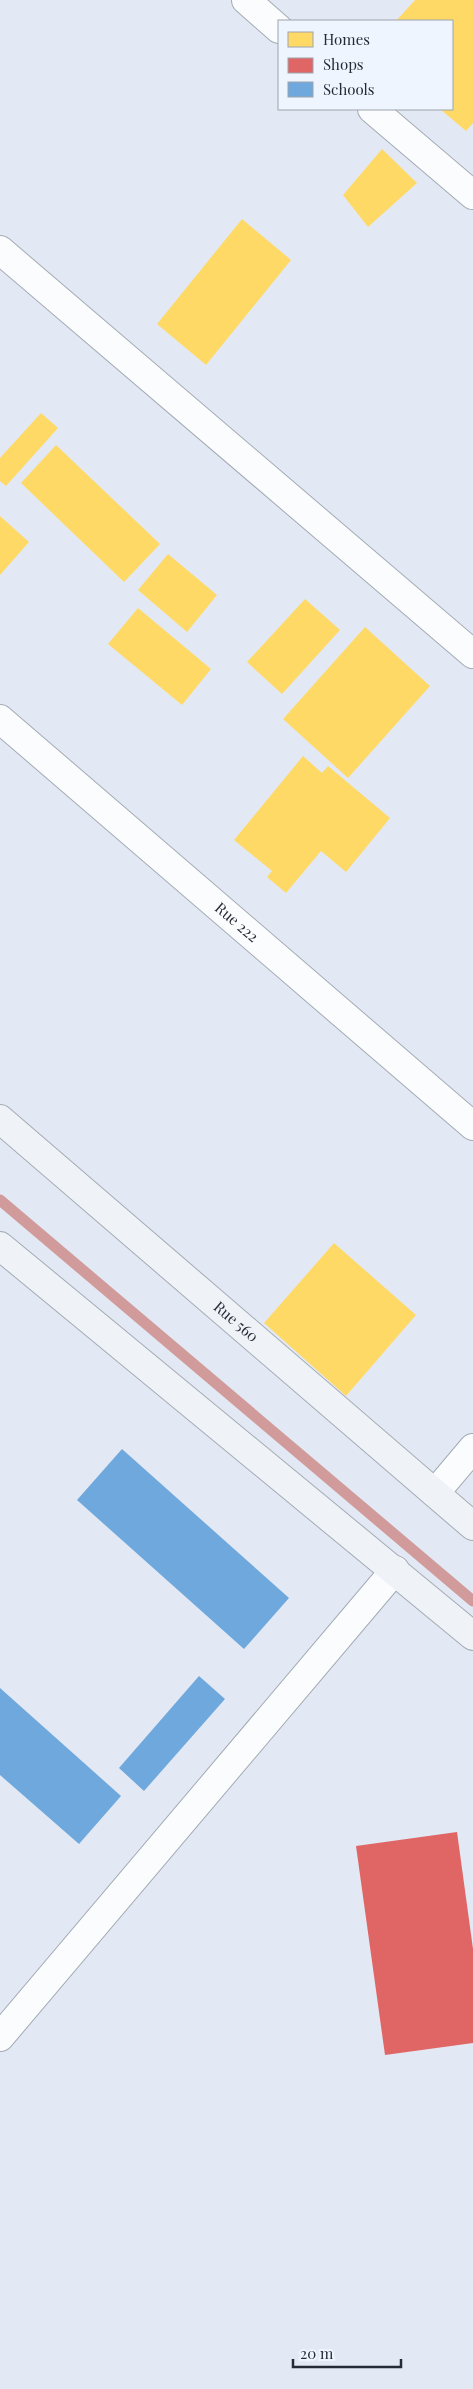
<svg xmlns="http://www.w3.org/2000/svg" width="473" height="2389" font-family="'Playfair Display',serif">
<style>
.homes{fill:#ffd966}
.shops{fill:#e06666}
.schools{fill:#6fa8dc}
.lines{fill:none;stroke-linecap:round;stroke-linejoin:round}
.stream{stroke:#d09b9a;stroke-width:11}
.minor-casing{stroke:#a4abb4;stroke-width:30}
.secondary-casing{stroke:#a4abb4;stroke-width:30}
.minor{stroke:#fbfcfd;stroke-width:28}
.secondary{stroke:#eff2f7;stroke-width:28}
.labels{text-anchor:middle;stroke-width:5;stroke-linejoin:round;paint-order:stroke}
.street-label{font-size:15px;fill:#252b35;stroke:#eef5ff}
</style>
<rect width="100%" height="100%" fill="#e2e9f4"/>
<path class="homes" d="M415 0H473V123L466 131 440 109H452V21H396Z
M382 149 417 183 368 227 343 195Z
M242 219 291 260 206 365 157 324Z
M41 413 58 428 6 486 0 481V458Z
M56 445 160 544 124 582 21 483Z
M0 516 29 542 0 575Z
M168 554 217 595 187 632 138 590Z
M305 599 340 630 282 694 247 662Z
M138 608 211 669 182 705 108 644Z
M365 627 430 686 348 778 283 719Z
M303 756 322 773 328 766 390 818 346 872 321 851 286 893 267 877 272 871 234 840Z
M334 1243 416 1315 346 1396 264 1323Z"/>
<path class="shops" d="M457 1832 473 1949V2043L385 2055 356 1846Z"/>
<path class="schools" d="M122 1449 289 1598 244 1649 77 1500Z
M199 1676 225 1699 144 1791 119 1768Z
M0 1688 121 1796 79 1844 0 1775Z"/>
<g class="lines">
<path class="stream" d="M0 1200 473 1601"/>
<defs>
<g id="minor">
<path d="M246 0 279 29"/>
<path d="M372 109 473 195"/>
<path d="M0 250 473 654"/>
<path id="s1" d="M0 719 473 1126"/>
<path d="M435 1493 473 1448"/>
<path d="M0 2037 395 1570"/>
</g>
<g id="secondary">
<path id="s2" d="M0 1119 473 1526"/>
<path d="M0 1246 473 1636"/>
</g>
</defs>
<use href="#minor" class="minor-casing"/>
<use href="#secondary" class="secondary-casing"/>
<use href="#minor" class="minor"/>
<use href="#secondary" class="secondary"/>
</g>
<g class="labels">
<g class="street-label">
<text dy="5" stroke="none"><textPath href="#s1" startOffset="312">Rue 222</textPath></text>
<text dy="5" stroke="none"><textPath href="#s2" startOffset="311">Rue 560</textPath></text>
</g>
</g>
<rect x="278" y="20" width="175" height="90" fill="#eef5ff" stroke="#9ea4ae"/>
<rect x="288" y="32" width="25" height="15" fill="#ffd966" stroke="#9ea4ae"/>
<text x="323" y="45" font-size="15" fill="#252b35">Homes</text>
<rect x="288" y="58" width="25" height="15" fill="#e06666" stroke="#9ea4ae"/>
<text x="323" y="70" font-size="15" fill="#252b35">Shops</text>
<rect x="288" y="82" width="25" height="15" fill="#6fa8dc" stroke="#9ea4ae"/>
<text x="323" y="95" font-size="15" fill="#252b35">Schools</text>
<path d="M293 2359v8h108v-8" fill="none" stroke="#252b35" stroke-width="2.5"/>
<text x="300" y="2359" font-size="15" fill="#252b35" stroke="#eef5ff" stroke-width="4" paint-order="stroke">20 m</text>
</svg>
